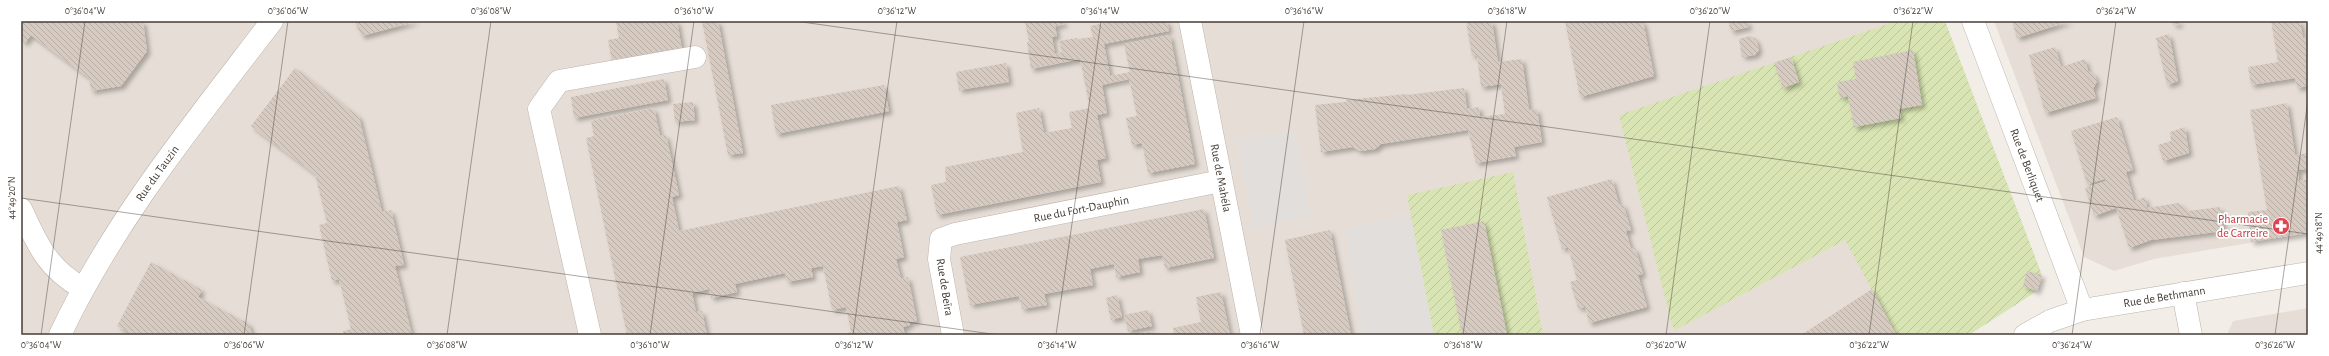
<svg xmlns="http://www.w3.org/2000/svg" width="2329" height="356" font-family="'Alegreya Sans',sans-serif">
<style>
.residential{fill:#e6ded6}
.garden{fill:url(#garden-furrows)}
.parking{fill:#e1dedc}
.building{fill:url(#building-back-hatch);filter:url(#shadow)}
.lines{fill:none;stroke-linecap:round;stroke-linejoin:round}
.minor-casing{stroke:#bdb3ab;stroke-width:23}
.minor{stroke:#fff;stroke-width:22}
.ticks{fill:none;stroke:#453d37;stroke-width:1;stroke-opacity:0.45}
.labels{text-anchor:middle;stroke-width:3.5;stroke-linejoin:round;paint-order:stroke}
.street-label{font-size:12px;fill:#453d37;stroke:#fff}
.health-label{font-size:12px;fill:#be3a42;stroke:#fff;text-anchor:end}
.neatline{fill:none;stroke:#453d37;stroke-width:1.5}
.ticks-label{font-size:10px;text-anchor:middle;fill:#453d37}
</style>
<defs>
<pattern id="garden-furrows" width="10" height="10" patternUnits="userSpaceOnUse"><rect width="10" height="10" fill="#d8e4b3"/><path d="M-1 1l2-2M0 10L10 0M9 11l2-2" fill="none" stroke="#bbc49b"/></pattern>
<pattern id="building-back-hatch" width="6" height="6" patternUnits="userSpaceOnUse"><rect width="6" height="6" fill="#d6cac1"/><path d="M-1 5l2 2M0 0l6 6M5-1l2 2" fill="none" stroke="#b9aea6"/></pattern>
<filter id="shadow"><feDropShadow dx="3.5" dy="3.5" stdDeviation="2" flood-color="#0004"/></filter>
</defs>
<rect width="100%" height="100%" fill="#f3ede8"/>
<path class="residential" d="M21 21H1945L1969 335H21Z
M1994 21H2308V233L2154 259 2114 271 2084 257Z
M2308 308V335H2227L2233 321Z"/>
<path class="garden" d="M1897 21H1945L2042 275 2037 291 1969 335H1896L1845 240 1675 330 1672 325 1619 115Z
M1513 172 1543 335H1434L1407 195Z"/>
<path class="parking" d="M1294 131 1311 215 1255 228 1237 141Z
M1410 215 1434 335H1363L1344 229Z"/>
<path class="building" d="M21 21H128L130 23 143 21 147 51 121 86 91 91 89 78 31 35 25 43 21 40Z
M354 21H417L362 36Z
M616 21H677L682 49 612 62 608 40 619 38Z
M702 21H718L743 153 728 155Z
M1025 21H1064V24L1055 26 1057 36 1052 37 1055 54 1062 52 1059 41 1077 38 1080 48 1078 39 1093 37 1090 26 1114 21H1167L1169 31 1104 44 1110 76 1130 72 1124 44 1170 35 1195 164 1148 173 1142 143 1132 145 1126 118 1137 116 1129 79 1102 85 1107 113 1097 115 1106 158 1097 160 1101 182 937 215 931 185 946 182 945 167 1023 152 1016 113 1039 108 1044 133 1072 128 1069 112 1090 108 1080 59 1031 69 1027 42H1029Z
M1466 21H1481L1482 23 1492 21 1498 62 1522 59 1529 110 1537 109 1542 142 1514 147 1516 156 1476 163 1468 130 1381 144 1375 149 1360 151 1353 147 1321 152 1315 105 1346 102V100L1407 94V95L1464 88 1467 109 1479 107 1480 117 1505 114 1501 84 1481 87 1477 55 1472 56Z
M1565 21H1643L1654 76 1580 97Z
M1728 21H1747L1749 27 1731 31Z
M2012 21H2070L2017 38Z
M2172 21H2179L2180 24 2173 25Z
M2271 21H2300L2303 38 2308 37V86L2297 88 2295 78 2251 85 2248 67 2278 62Z
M2169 34 2178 81 2167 85 2156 38Z
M1750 36 1756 39 1759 50 1755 55 1742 57 1739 39Z
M2055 47 2061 67 2085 59 2088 71 2094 74 2097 81 2093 89 2096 98 2045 113 2029 55Z
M1913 50 1922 105 1899 109 1901 118 1854 127 1848 96 1840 98 1837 82 1856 79 1853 62Z
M1791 57 1799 82 1783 88 1774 63Z
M1006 63 1009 82 959 90 956 72Z
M295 68 359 117 382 212 391 210 404 265 395 266 412 335H344L343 331 351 329 339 279 332 281 319 225 327 223 315 174 251 126Z
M664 79 668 100 574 118 571 97Z
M884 85 889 111 776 134 771 105Z
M693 102 695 120 675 122 673 104Z
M2287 103 2295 155 2308 153V169L2298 170 2299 181 2308 179V233L2251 242 2248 212 2267 210 2250 110Z
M654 108 660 136 666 135 679 195 672 197 679 231 899 186 907 220 897 222 904 257 896 259 901 279 908 277 917 321 909 322 910 325 903 327 905 335H841L851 332 846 307 832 310 823 266 811 268 813 277 787 282 785 273 735 284 737 292 711 298 709 289 692 293 696 312 702 311 707 335H627L586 138 594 136 591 121Z
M2117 117 2133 170 2126 172 2134 201 2145 197 2147 208 2178 203 2188 211 2220 207 2224 231 2151 240 2129 248 2116 208 2094 216 2085 188 2106 181 2105 179 2087 184 2071 131Z
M2185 127 2189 153 2163 161 2158 145 2171 141 2170 132Z
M1612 179 1619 205 1623 204 1631 230 1626 231 1631 249 1635 248 1643 274 1638 275 1647 307 1589 323 1585 307 1578 308 1570 282 1577 280 1568 247 1562 249 1547 197Z
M1204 209 1214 258 1165 268 1162 255 1138 259 1140 272 1116 277 1114 264 1090 269 1093 285 1044 294 1047 305 1022 309 1019 296 970 305 960 257Z
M1484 221 1507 335H1462L1441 230Z
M1330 230 1351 335H1304L1285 240Z
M151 262 202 290 198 297 249 324 252 335H134L117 326Z
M2027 271 2042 275 2037 291 2023 286Z
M1872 289 1896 335H1801Z
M1221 292 1230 335H1174L1173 328 1201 322 1196 297Z
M1117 295 1122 317 1111 320 1106 298Z
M1148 310 1152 326 1128 331 1124 315Z
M1153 331 1154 335H1139V334Z"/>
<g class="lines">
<defs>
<g id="minor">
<path id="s1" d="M1190 21 1252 335"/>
<path id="s2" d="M1973 21 2082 310"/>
<path d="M21 209C38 245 46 267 82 288"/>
<path d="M2183 293 2191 335"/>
<path id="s3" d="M60 335C114 220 195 122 272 21"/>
<path d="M590 335 539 109 559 81 695 57"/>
<path id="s4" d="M953 335 939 259 941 239 955 234 1221 181"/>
<path id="s5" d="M2025 335 2050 321 2082 310 2308 273"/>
</g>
</defs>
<use href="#minor" class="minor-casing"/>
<use href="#minor" class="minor"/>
</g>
<path class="ticks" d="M795 21 2308 234M21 198 999 335M41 335 85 21M244 335 288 21M447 335 491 21M650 335 694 21M853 335 897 21M1056 335 1101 21M1260 335 1304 21M1463 335 1507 21M1666 335 1710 21M1869 335 1913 21M2072 335 2116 21M2275 335 2308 100"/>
<defs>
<symbol id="pharmacy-disc" viewBox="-11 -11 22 22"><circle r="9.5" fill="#e0444e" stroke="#fff"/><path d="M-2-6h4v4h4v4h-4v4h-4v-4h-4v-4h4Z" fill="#fff"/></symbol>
</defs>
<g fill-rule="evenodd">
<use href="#pharmacy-disc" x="2271" y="216" width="20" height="20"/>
</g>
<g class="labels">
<g class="street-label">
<text dy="4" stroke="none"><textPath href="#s2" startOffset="154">Rue de Berliquet</textPath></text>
<text dy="4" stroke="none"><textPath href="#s3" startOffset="189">Rue du Tauzin</textPath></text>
<text dy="4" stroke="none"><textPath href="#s1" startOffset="160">Rue de Mahéla</textPath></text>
<text dy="4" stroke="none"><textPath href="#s4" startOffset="241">Rue du Fort-Dauphin</textPath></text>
<text transform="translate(945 287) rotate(81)" y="4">Rue de Beïra</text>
<text dy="4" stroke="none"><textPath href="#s5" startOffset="146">Rue de Bethmann</textPath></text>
</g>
<g class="health-label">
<text x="2268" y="223">Pharmacie<tspan x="2268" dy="14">de Carreire</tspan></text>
</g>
</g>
<rect width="2329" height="356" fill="none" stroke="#ffffff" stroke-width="44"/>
<rect x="22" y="22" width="2285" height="312" class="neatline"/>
<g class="ticks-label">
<text x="85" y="14">0°36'04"W</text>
<text x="288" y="14">0°36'06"W</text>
<text x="491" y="14">0°36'08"W</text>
<text x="694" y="14">0°36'10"W</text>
<text x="897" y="14">0°36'12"W</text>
<text x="1100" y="14">0°36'14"W</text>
<text x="1304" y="14">0°36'16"W</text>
<text x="1507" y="14">0°36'18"W</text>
<text x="1710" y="14">0°36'20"W</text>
<text x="1913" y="14">0°36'22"W</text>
<text x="2116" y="14">0°36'24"W</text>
<text transform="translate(11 198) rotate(-90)" y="4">44°49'20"N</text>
<text transform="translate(2318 233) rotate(-90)" y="4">44°49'18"N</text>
<text x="41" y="348">0°36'04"W</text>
<text x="244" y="348">0°36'06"W</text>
<text x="447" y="348">0°36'08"W</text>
<text x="650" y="348">0°36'10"W</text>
<text x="854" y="348">0°36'12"W</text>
<text x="1057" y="348">0°36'14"W</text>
<text x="1260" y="348">0°36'16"W</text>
<text x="1463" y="348">0°36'18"W</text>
<text x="1666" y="348">0°36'20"W</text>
<text x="1869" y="348">0°36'22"W</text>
<text x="2072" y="348">0°36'24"W</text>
<text x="2275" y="348">0°36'26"W</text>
</g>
</svg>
